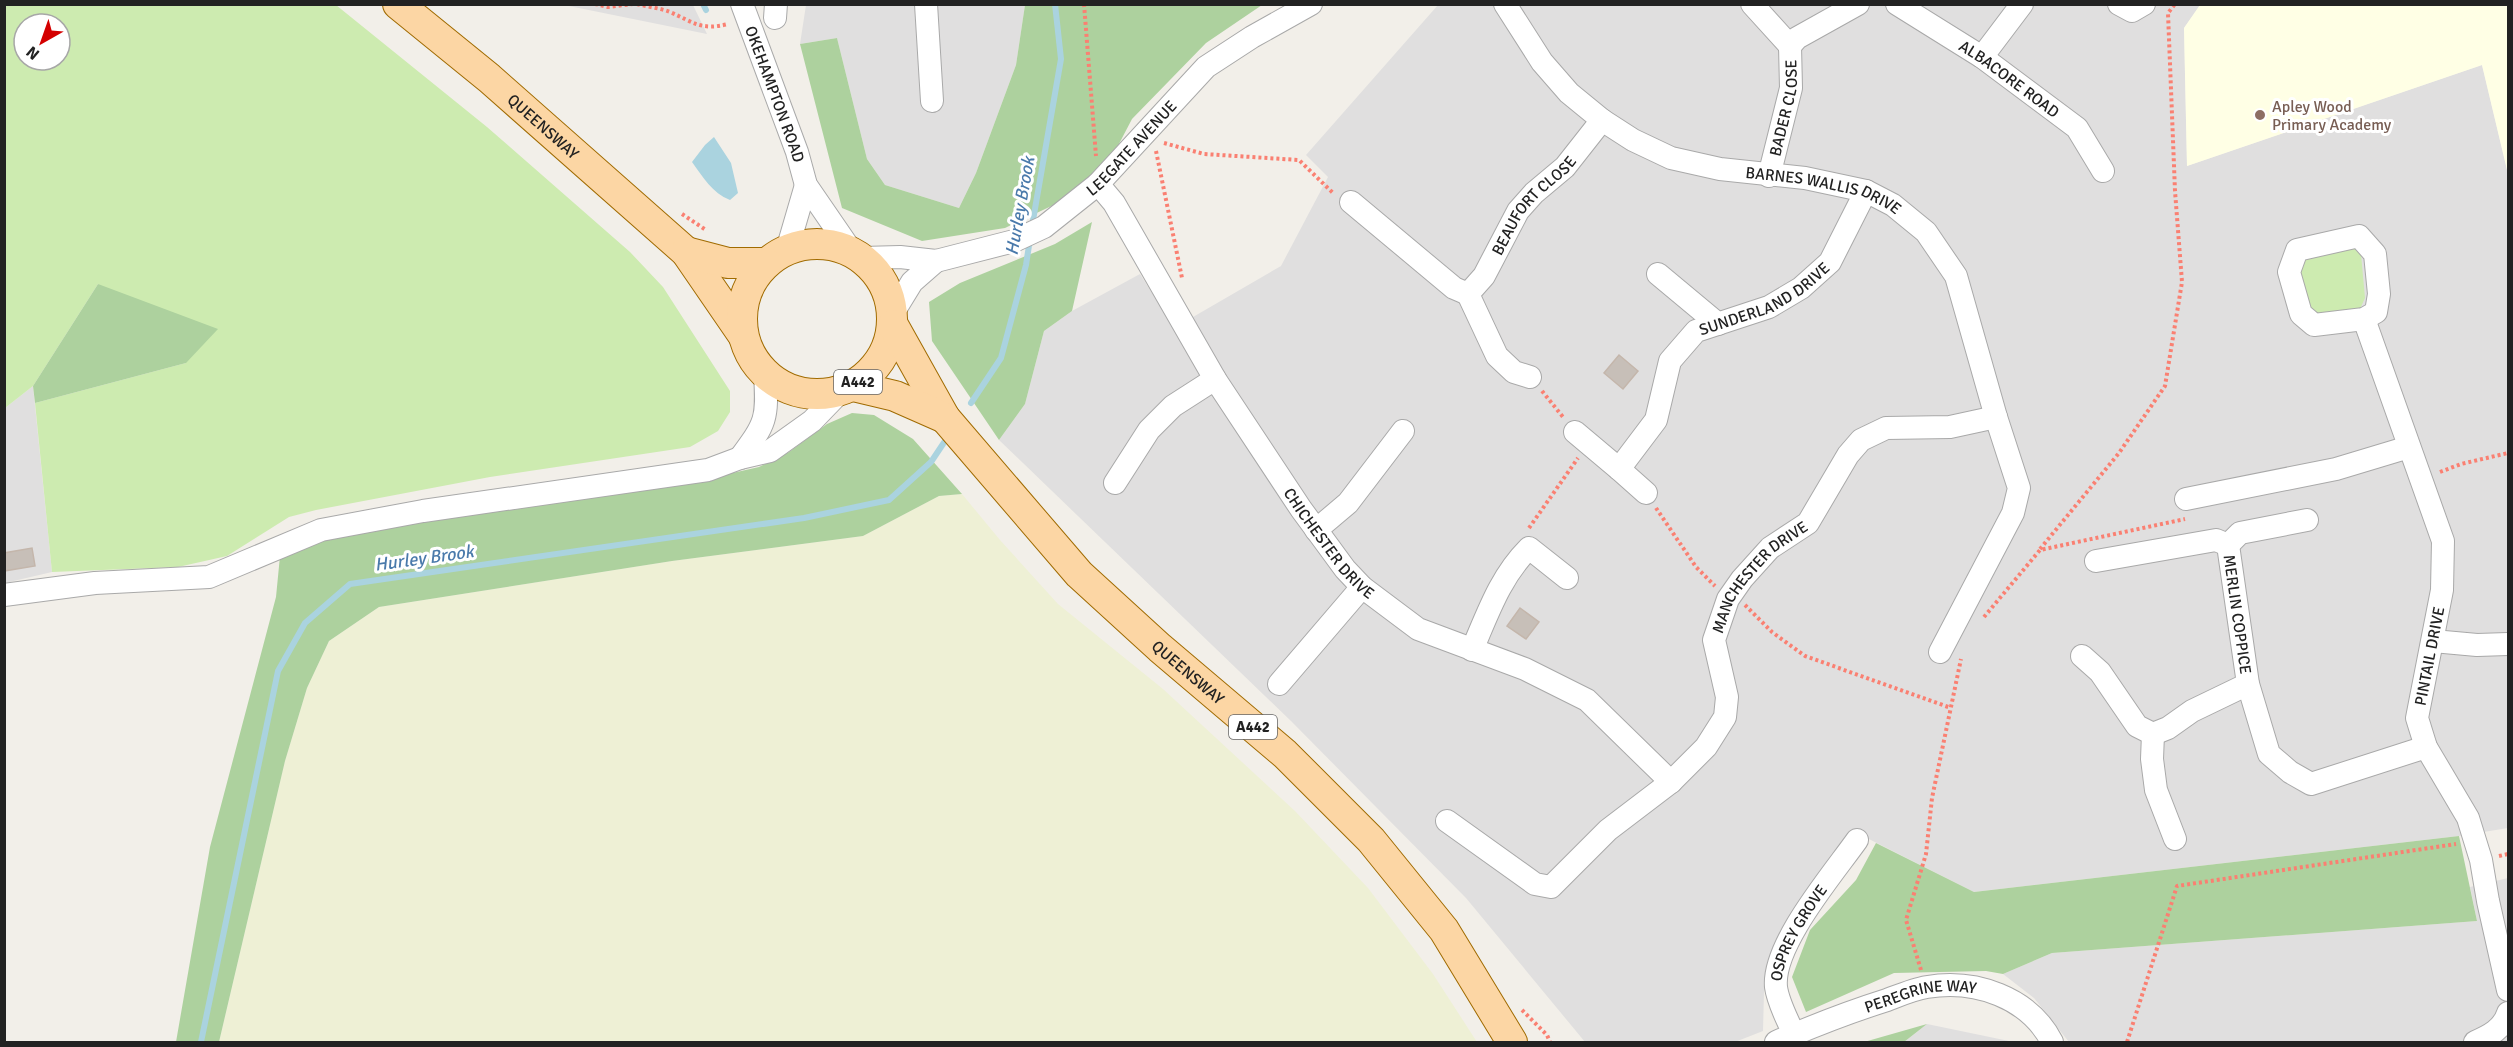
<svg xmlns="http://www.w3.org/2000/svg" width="2513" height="1047" font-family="Signika,sans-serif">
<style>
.residential{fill:#e0dfdf}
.education{fill:#ffffe5}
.farmland{fill:#eef0d5}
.grass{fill:#cdebb0;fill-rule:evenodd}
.forest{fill:#add19e}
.water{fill:#aad3df}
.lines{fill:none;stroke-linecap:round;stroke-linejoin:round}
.stream{stroke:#aad3df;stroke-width:6}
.building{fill:#c7bfb8;stroke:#c4b6ab;stroke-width:1.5}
.minor-casing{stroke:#a9a9a9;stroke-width:24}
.major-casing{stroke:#a06b00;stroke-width:32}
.path{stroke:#fa8072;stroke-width:4;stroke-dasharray:3 3;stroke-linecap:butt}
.minor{stroke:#fff;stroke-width:22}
.major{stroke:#fcd6a4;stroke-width:30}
.education-dot{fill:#8d6e63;stroke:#fff;stroke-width:2}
.labels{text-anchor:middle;stroke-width:6;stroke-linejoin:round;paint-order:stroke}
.shield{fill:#fff;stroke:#646464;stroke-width:1.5}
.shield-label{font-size:15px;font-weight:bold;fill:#222}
.street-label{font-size:16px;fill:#222;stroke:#fff}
.education-label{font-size:16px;fill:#785e54;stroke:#fff;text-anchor:start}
.water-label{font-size:18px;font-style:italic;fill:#4a7aab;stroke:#fff}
</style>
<rect width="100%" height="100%" fill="#f2efe9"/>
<path class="residential" d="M564 5H693L707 34Z
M806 5H1025L1016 65 976 173 959 208 885 185 867 159 837 38 800 44Z
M1438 5H2200L2184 28 2187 166 2482 65 2508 174V828L2459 836 1974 892 1855 832 1781 929 1764 992 1763 1031 1735 1042H1585L1466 898 1291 721 999 440 1025 404 1044 331 1072 311 1140 274 1174 328 1281 266 1328 177 1306 155Z
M33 386 52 572 5 583V408Z
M2508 878V1042H2069L2034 998 2003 974 2052 953 2477 921 2470 887Z
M1927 1024 2009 1041 2010 1042H1904Z"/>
<path class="education" d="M2200 5H2508V174L2482 65 2187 166 2184 28Z"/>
<path class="farmland" d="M962 494 1000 540 1058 604 1163 689 1295 811 1368 888 1433 974 1477 1042H219L285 761 307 688 329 641 379 607 672 561 863 536 939 496Z"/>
<path class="grass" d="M5 4 336 5 487 127 630 252 663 287 730 391V412L718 431 690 447 490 477 316 510 289 517 227 556 178 567 52 572 35 403 186 363 98 284 33 386 5 408ZM24 24H60V60H24Z
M2352 247 2361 254 2365 298 2360 309 2317 317 2307 311 2299 266 2304 258Z"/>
<path class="forest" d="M1025 5H1262L1206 43 1132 119 1098 184 1005 228 922 241 842 208 800 44 837 38 867 159 885 185 959 208 976 173 1016 65Z
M1092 222 1072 311 1044 331 1025 404 999 440 932 341 929 302 960 283 1055 244Z
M98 284 218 329 186 363 35 403 33 386Z
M852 413 874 415 913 439 962 494 939 496 863 536 672 561 379 607 329 641 307 688 285 761 219 1042H176L210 847 276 597 280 556 367 525 675 486 759 467 789 452 827 424Z
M2459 836 2477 921 2052 953 2003 974 1986 971 1894 973 1806 1012 1792 977 1810 930 1856 880 1876 843 1974 892Z
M1927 1024 1904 1042H1864Z"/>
<path class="water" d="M714 137 731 163 738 193 730 200C712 193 703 177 692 162L705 145Z"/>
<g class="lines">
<path class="stream" d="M703 4 706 10
M1032 226 1061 59 1055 4
M971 403 1001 358 1026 265 1030 239
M201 1042 278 671 305 623 350 584 804 518 889 500 931 462 949 435"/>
</g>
<path class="building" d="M1619 355 1638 371 1623 389 1604 373Z
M32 548 35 566 4 571V553Z
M1520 608 1539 622 1526 639 1507 626Z"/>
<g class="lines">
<defs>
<g id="minor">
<path id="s1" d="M742 4 797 152 806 185 852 252"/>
<path d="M926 4 932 101"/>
<path id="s2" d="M1505 4 1542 62 1569 93 1602 120 1633 140 1671 158 1720 169 1805 178 1866 191 1893 205 1926 232 1956 276 1996 417 2019 488 2013 513 1940 652"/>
<path d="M1752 4 1790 46"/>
<path id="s3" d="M1897 4 1982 57 2077 128 2103 171"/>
<path d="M2119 4 2132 11 2144 4"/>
<path d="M775 18 776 4"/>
<path d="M1982 57 2022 4"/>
<path id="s4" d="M1769 176 1791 88 1790 46 1797 38 1858 4"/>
<path id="s5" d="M1098 184 1114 203 1215 379 1301 509 1345 569 1362 587 1418 629 1525 669 1587 700 1671 782"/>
<path id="s6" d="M1351 202 1454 288 1468 294 1484 276 1518 211 1534 193 1565 167 1602 120"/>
<path d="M2359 236 2375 254 2379 294 2376 312 2364 319 2314 325 2301 314 2289 272 2297 250Z"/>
<path d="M787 250 806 185"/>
<path id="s7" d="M862 258 900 257 936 261 1014 241 1044 227 1098 184 1206 67 1252 37 1311 4"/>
<path d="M1658 274 1718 324"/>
<path d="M1468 294 1497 356 1514 372 1530 377"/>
<path d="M893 313 912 282 936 261"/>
<path d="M2364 319 2443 541 2442 590 2417 718 2426 747 2468 818 2481 860 2488 901 2508 990"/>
<path d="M1575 432 1619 469"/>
<path d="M740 458C766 423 768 419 765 375"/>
<path d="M1115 483 1149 430 1173 406 1215 379"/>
<path id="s8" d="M1646 493 1619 469 1656 420 1670 361 1696 331 1769 307 1801 288 1830 262 1866 191"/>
<path d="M2186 499 2336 469 2409 447"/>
<path d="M1316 530 1348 503 1403 431"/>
<path id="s9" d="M2228 545 2248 684 2269 754 2290 772 2311 784 2426 747"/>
<path d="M2228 545 2240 533 2307 520"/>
<path d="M2096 561 2216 540 2228 545"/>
<path d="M4 595 95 583 209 577 321 530 423 511 708 470 740 458 770 451 812 421 841 391"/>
<path d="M2433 641 2477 645 2508 644"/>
<path d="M1472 650C1488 613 1500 577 1529 548L1567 578"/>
<path d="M2082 656 2100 672 2137 726 2153 734 2168 728 2192 711 2248 684"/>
<path d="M1279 684 1362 587"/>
<path d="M2153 734 2152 759 2156 790 2175 839"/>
<path id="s10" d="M1447 821 1535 884 1551 887 1608 830 1671 782 1706 747 1725 717 1727 697 1714 640 1728 599 1742 579 1770 548 1808 523 1848 455 1861 440 1886 428 1950 427 1996 417"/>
<path id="s11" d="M1794 1035C1788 1020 1778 1003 1776 987 1772 945 1833 874 1857 840"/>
<path id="s12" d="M1776 1042C1813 1026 1849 1012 1887 1000 1900 995 1914 989 1927 987 1975 979 2029 997 2052 1042"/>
<path d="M2475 1042C2489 1036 2503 1029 2508 1013"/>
</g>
<g id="major">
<path id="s13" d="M398 4 489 78 686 252 743 335"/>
<circle cx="817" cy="319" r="75"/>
<path d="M686 252 728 263H766"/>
<path id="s14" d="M893 325 945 418 1079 574 1160 648 1285 754 1371 840 1444 930 1512 1042"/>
<path d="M853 386 895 396 945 418"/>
</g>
</defs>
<use href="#minor" class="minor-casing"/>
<use href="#major" class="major-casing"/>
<path class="path" d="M595 4 608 7 633 4
M637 4C648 7 660 8 670 12 693 22 701 31 728 24
M1084 4 1096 156
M1164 143 1204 154 1299 160 1333 193
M1156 151 1182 278
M682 214 706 230
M1542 391 1563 417
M2440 472 2461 464 2508 453
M1656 508 1696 567 1715 586
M1529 528 1578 458
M2040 549 2119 453 2165 386 2182 282 2175 191 2168 13 2175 4
M1745 605 1772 632 1805 656 1951 708
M1984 617 2040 550 2185 519
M2499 856 2508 854
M1921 970 1906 920 1926 854 1932 798 1961 659
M1522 1010 1547 1035 1550 1042
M2127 1042 2177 886 2456 844"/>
<use href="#minor" class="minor"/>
<use href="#major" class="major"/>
</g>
<circle class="education-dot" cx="2260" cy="115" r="6"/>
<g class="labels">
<g class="shield">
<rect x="834" y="370" width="48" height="24" rx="4.5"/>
<rect x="1229" y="715" width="48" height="24" rx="4.5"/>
</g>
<g class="shield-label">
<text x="858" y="387">A442</text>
<text x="1253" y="732">A442</text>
</g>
<g class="street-label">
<text dy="6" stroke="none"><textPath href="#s3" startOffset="135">ALBACORE ROAD</textPath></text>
<text dy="6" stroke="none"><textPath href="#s1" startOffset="96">OKEHAMPTON ROAD</textPath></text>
<text dy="6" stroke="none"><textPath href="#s4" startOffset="70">BADER CLOSE</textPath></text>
<text dy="6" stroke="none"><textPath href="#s13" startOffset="190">QUEENSWAY</textPath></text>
<text dy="6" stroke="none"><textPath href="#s7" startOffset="306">LEEGATE AVENUE</textPath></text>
<text dy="6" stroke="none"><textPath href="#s2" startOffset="388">BARNES WALLIS DRIVE</textPath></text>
<text dy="6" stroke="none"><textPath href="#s6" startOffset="261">BEAUFORT CLOSE</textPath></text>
<text dy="6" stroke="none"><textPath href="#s8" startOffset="274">SUNDERLAND DRIVE</textPath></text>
<text dy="6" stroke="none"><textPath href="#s5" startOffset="428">CHICHESTER DRIVE</textPath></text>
<text dy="6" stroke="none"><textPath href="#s10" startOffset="528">MANCHESTER DRIVE</textPath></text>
<text dy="6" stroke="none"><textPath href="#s9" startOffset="70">MERLIN COPPICE</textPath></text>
<text transform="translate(2429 656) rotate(-79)" y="6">PINTAIL DRIVE</text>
<text dy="6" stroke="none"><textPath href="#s14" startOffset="459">QUEENSWAY</textPath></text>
<text dy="6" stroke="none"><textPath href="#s11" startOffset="111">OSPREY GROVE</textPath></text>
<text dy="6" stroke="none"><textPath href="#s12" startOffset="153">PEREGRINE WAY</textPath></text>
</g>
<g class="education-label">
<text x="2272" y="112">Apley Wood<tspan x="2272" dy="18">Primary Academy</tspan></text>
</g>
<g class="water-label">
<text transform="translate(1020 206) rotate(-80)" y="6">Hurley Brook</text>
<text transform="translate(424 558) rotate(-8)" y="6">Hurley Brook</text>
</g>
</g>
<rect width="2513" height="1047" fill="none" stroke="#222222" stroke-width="12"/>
<g transform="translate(42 42) rotate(220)"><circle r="28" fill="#ffffff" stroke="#a7a7a7" stroke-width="1.5"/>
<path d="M0-4.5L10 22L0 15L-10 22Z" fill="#d40000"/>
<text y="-9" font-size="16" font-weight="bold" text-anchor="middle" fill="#222222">N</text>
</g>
</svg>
